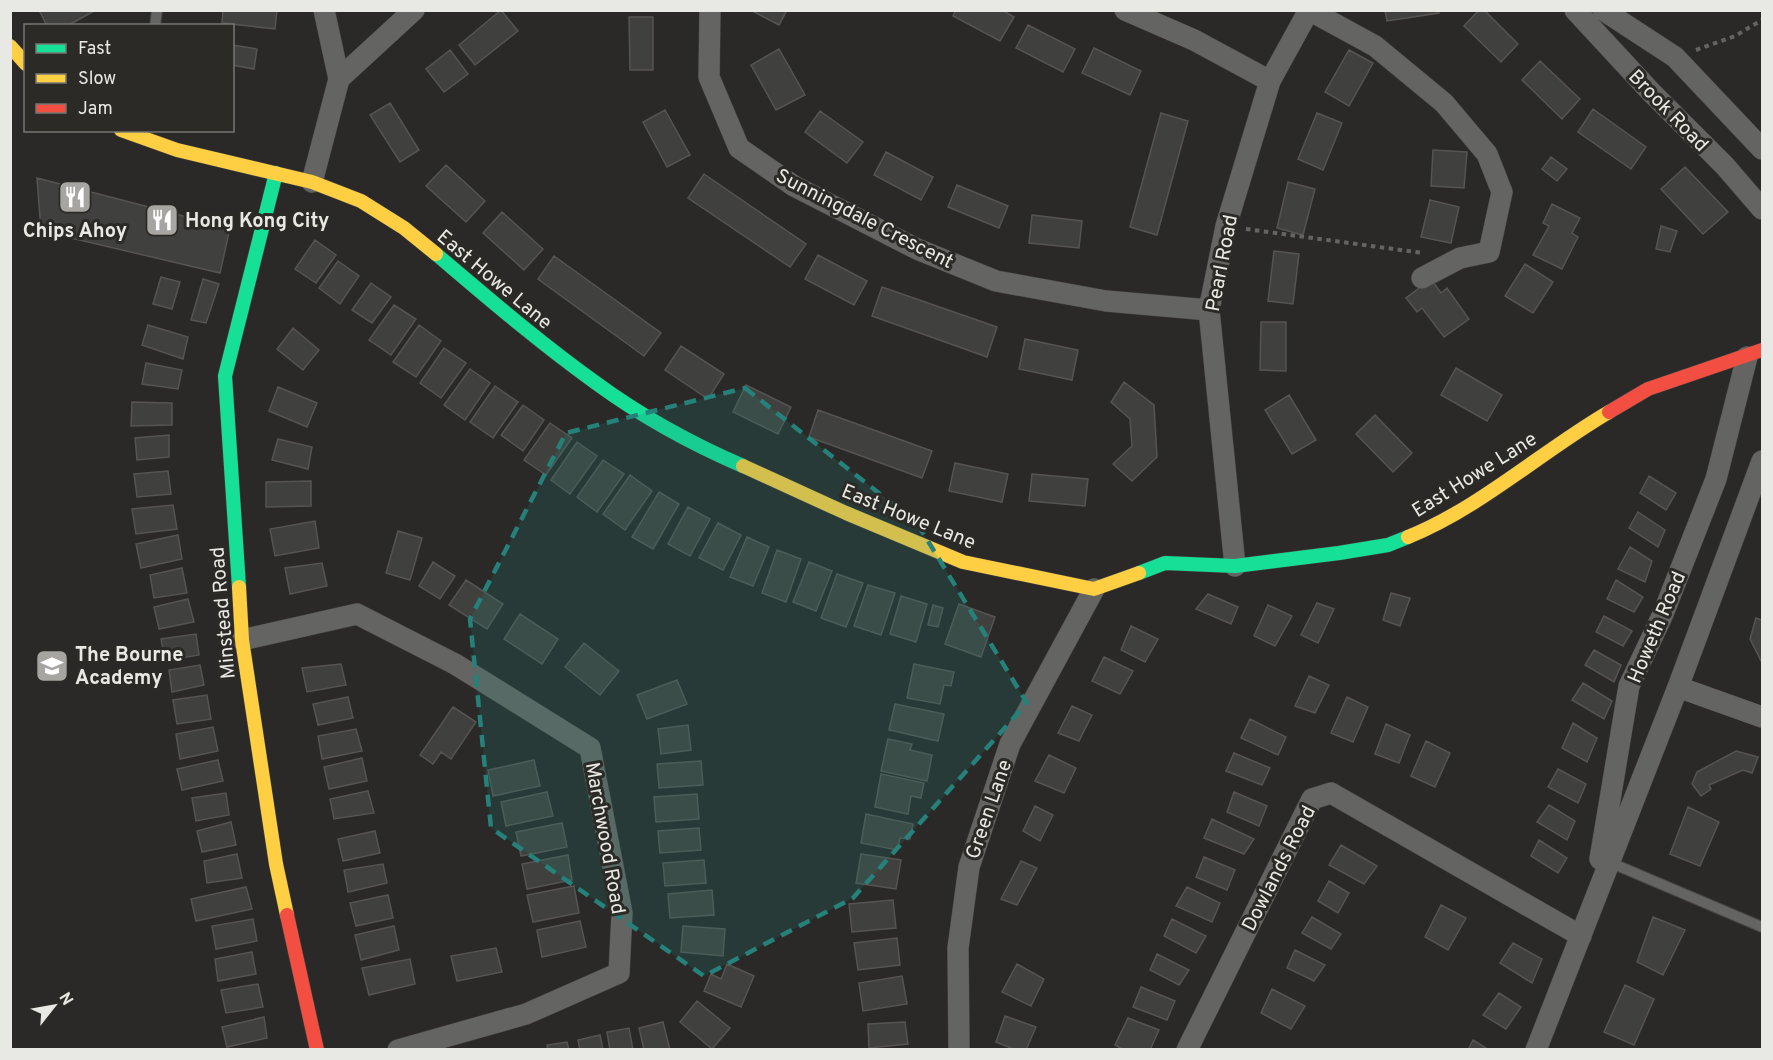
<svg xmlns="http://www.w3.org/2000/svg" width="1773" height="1060" font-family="Overpass,sans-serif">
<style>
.building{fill:#40403e;stroke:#555452;stroke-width:1.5}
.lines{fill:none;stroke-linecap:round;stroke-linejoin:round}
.lane-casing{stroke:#464543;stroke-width:12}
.street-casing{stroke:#464543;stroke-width:22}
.fast-casing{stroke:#464543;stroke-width:15}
.slow-casing{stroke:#464543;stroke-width:15}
.jam-casing{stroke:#464543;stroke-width:15}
.path{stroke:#646462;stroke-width:4;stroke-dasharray:4.5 4.5;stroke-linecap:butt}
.lane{stroke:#646462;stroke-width:10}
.street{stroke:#646462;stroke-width:21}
.fast{stroke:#16e098;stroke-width:14}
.slow{stroke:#ffcf43;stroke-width:14}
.jam{stroke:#f24e42;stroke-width:14}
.marked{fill:#25817a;fill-opacity:0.2;stroke:#25817a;stroke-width:4.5;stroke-dasharray:12 8;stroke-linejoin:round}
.labels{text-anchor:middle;stroke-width:6;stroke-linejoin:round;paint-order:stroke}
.street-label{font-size:20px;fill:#e8e8e5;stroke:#2b2a26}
.poi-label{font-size:20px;font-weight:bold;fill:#e8e8e5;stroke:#2b2a26;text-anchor:start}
</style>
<rect width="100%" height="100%" fill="#2a2927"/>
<path class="building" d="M39 10H96L67 26H47Z
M223 10H277L275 29 222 23Z
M501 10 518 31 475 65 459 45Z
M755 10H787L779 25 754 12Z
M956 10H1002L1014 17 1000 41 953 16Z
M1385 10H1439V13L1387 21Z
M1479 10H1484L1518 44 1501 62 1464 26Z
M629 17H653V70H630Z
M1028 25 1075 49 1063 72 1016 48Z
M232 45 257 49 254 69 232 65Z
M1094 48 1141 71 1130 95 1082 73Z
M779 49 805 95 776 110 751 65Z
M450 50 468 74 444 92 426 69Z
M1349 50 1373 63 1349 106 1325 92Z
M1540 61 1580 99 1562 119 1522 80Z
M390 103 419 150 400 162 370 115Z
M1593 109 1646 147 1631 169 1578 132Z
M665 110 690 155 667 167 643 122Z
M820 111 863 142 847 163 805 132Z
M1161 113 1188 121 1157 235 1130 227Z
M1317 113 1342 123 1323 170 1298 159Z
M1433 150 1467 152 1464 188 1431 186Z
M886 152 933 177 921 200 874 175Z
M1551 157 1567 169 1557 181 1542 169Z
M446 165 485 201 466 222 426 186Z
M1685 167 1728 212 1703 234 1661 189Z
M704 174 806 244 790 267 688 198Z
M37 178 230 228 220 273 41 231Z
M1288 182 1315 189 1303 235 1277 228Z
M957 185 1008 206 999 228 948 207Z
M1430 200 1459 207 1451 243 1421 237Z
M1552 204 1580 218 1572 233 1578 237 1562 269 1533 255 1549 226 1543 223Z
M502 212 543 249 524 270 483 233Z
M1032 215 1082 221 1079 248 1029 243Z
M1661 226 1677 231 1670 252 1656 249Z
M315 240 336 255 316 283 295 269Z
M1274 251 1299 254 1293 304 1268 301Z
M818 255 867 281 854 305 805 279Z
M554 256 661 333 644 356 538 279Z
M338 261 359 276 340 304 319 288Z
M1525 264 1553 282 1533 313 1505 296Z
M161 277 180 282 172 309 153 304Z
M203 279 219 284 206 323 191 320Z
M1431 279 1441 293 1447 288 1469 319 1444 337 1422 308 1417 312 1406 298Z
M371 283 391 297 372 323 352 310Z
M882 287 997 327 987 357 872 316Z
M394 305 416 319 391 355 369 340Z
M1261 322H1286V371L1260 370Z
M148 325 188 337 183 359 142 345Z
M419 325 441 341 416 377 393 362Z
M293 328 319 350 303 370 277 349Z
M1025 339 1078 350 1072 380 1019 369Z
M681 346 724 374 708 399 665 370Z
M444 348 466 363 441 398 420 383Z
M146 363 182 370 178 389 142 384Z
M1456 368 1502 395 1487 421 1441 395Z
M470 369 490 383 465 420 444 405Z
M1124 382 1154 405 1157 457 1132 481 1113 464 1132 446 1130 419 1111 402Z
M746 385 791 407 778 434 733 412Z
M495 386 518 402 493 438 470 422Z
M278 387 317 403 307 427 269 411Z
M1289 395 1316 440 1292 454 1265 410Z
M132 402 172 403V425L131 426Z
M523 405 544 420 523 451 501 435Z
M818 410 932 451 922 478 809 437Z
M1375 415 1412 453 1393 472 1356 434Z
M550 423 572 438 546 475 524 460Z
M169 435V457L137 460 135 438Z
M278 439 312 447 308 469 272 460Z
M577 442 597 456 570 494 551 480Z
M603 460 624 474 597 512 577 497Z
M955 463 1008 474 1002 502 949 491Z
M168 471 171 494 137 497 134 474Z
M1032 474 1088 479 1085 506 1029 501Z
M630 475 652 491 625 530 603 514Z
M1649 476 1676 493 1666 510 1640 493Z
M311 481V506L266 507V482Z
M659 492 679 504 653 549 632 537Z
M173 505 177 529 136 534 132 509Z
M688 507 710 519 690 556 668 544Z
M1638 512 1665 530 1658 547 1629 528Z
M315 521 319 548 275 556 270 529Z
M718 523 741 535 723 570 699 558Z
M398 531 422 538 410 580 386 573Z
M178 535 182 559 141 568 136 544Z
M747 537 769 547 753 586 730 577Z
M1630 547 1652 561 1645 582 1618 569Z
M777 550 801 559 786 602 762 593Z
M433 562 455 576 440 599 419 586Z
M809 562 832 571 816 611 793 602Z
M322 563 327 586 290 594 285 568Z
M182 568 187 593 154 598 150 575Z
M837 574 863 583 846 627 821 618Z
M466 580 503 604 487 629 449 605Z
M1616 580 1643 597 1634 612 1607 599Z
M868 585 895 593 881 635 854 626Z
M1391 593 1410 598 1400 626 1383 620Z
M1208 594 1238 607 1231 624 1196 609Z
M901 596 927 604 916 642 890 634Z
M188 599 194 622 159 629 154 607Z
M1317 603 1334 609 1318 643 1301 635Z
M959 604 995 617 981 657 945 644Z
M933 605 943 608 938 627 928 625Z
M1268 605 1292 616 1275 646 1254 636Z
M520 614 558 639 542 664 504 639Z
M1604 616 1632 631 1623 646 1596 632Z
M1756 618 1762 620V663L1750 639Z
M1131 626 1158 639 1145 662 1121 650Z
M196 634 199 655 165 661 161 639Z
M584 643 619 671 600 695 565 667Z
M1594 650 1621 665 1614 682 1585 665Z
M1104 657 1133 671 1120 694 1092 681Z
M341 664 346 685 307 692 302 668Z
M914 664 954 672 951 686 944 685 940 704 907 698Z
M200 665 204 685 172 692 169 670Z
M1309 676 1329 685 1315 713 1295 706Z
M677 680 687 704 647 719 637 695Z
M1583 683 1612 701 1604 719 1572 700Z
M207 695 211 719 177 724 173 700Z
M348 697 353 718 318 725 313 704Z
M1347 697 1368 707 1353 742 1331 733Z
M895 704 944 714 938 741 889 730Z
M1072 706 1092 715 1079 741 1058 733Z
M453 707 476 722 451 759 441 752 433 764 420 755Z
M1250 719 1286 737 1278 755 1241 738Z
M1573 723 1597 738 1587 762 1562 748Z
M1386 724 1410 735 1399 763 1375 754Z
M688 725 691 750 661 754 658 729Z
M213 727 218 751 180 759 176 734Z
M356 729 362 751 322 759 318 736Z
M888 739 912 744 910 750 932 755 927 781 881 771Z
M1426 741 1450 753 1435 787 1411 776Z
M1736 751 1758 757 1752 773 1743 770 1709 785 1711 789 1701 796 1692 784 1697 772Z
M1234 753 1270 768 1262 785 1226 771Z
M1049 755 1076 768 1064 793 1035 781Z
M362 758 367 781 329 789 324 767Z
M218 760 223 781 182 790 177 769Z
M534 760 540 786 493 796 488 770Z
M701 761 703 785 659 788 657 764Z
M1558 769 1586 784 1578 803 1548 787Z
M881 774 924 783 921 798 911 796 908 814 875 807Z
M368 791 374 813 334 819 330 799Z
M547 792 553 816 506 826 501 802Z
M1234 792 1267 806 1259 826 1227 812Z
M226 793 229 815 196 821 192 798Z
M697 794 699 819 656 822 654 797Z
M1549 805 1575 821 1567 840 1537 822Z
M1035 806 1053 815 1040 841 1023 831Z
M1688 807 1719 822 1700 866 1670 854Z
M866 814 913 824 910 839 900 838 897 850 861 843Z
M1212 819 1254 839 1244 854 1204 838Z
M231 822 236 845 202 852 197 831Z
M562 823 567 847 521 856 516 832Z
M699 828 701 850 660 853 658 831Z
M375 831 380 853 343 861 338 839Z
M1539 840 1567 858 1558 873 1531 856Z
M1341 845 1377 866 1364 884 1329 865Z
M237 854 242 878 207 883 204 861Z
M861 854 901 860 896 889 856 883Z
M568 855 572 880 527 889 522 864Z
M1204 857 1235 870 1227 890 1196 877Z
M704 860 706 883 665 886 663 863Z
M1021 861 1037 868 1017 905 1001 899Z
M383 864 387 883 348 892 344 870Z
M1329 881 1349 893 1338 913 1318 901Z
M574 886 579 913 533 922 527 895Z
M246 887 252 909 196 921 191 899Z
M1187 887 1220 903 1212 922 1176 906Z
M712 890 714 915 670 918 668 894Z
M388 895 393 918 356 926 350 903Z
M893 900 896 928 852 932 849 904Z
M1441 905 1466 918 1448 950 1425 937Z
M1312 917 1341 934 1331 949 1302 933Z
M1653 917 1685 930 1663 975 1637 962Z
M253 919 257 941 216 949 212 926Z
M1172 919 1206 936 1196 953 1164 936Z
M580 921 586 947 542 957 537 930Z
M394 926 399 950 361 960 355 935Z
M683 926 725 929 723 956 681 952Z
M897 938 900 965 858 970 854 943Z
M1513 943 1542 959 1532 983 1500 963Z
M496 948 502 972 457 981 451 956Z
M1295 950 1325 965 1314 981 1287 968Z
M252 952 256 974 218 981 215 959Z
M1157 954 1189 970 1179 985 1150 970Z
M410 959 415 984 369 995 362 968Z
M727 964 754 976 741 1007 704 991 711 974 721 979Z
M1017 964 1044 979 1031 1006 1002 992Z
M902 976 907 1004 863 1011 859 983Z
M258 984 263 1007 226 1013 221 990Z
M1625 985 1654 999 1634 1045 1604 1032Z
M1141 987 1175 1001 1167 1020 1133 1007Z
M1272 989 1305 1006 1291 1029 1261 1013Z
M1499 993 1521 1007 1506 1029 1483 1015Z
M697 1001 730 1028 712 1049 680 1022Z
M1005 1016 1036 1027 1026 1050H1016L996 1042Z
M264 1017 267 1038 227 1047 222 1027Z
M1128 1018 1159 1030 1150 1050H1124L1115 1045Z
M663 1022 670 1050H644L639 1028Z
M905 1022 908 1044 869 1048 868 1024Z
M629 1028 633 1050H610L607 1032Z
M600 1035 603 1050H580L578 1040Z
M1473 1040 1489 1050H1468Z
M567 1042 569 1050H548L547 1045Z"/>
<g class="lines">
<defs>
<path id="lane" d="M155 26 157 10
M1609 862 1762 927"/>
<path id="street" d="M324 10 339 79
M710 10 709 77 739 148 794 186 917 249 996 281 1106 301 1209 310
M1125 10 1194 40 1270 81
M1309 10 1375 46 1444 103 1487 154 1502 192 1489 252 1460 258 1422 278
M1575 10 1650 91 1725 166 1762 209
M1603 10 1675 57 1762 149
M312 182 339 79 414 10
M1235 566 1209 310 1226 226 1270 81 1309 10
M242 640 357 614 455 664 590 748 622 913 619 973 526 1014 398 1050
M1678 687 1762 717
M1600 859 1629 686 1663 614 1716 479 1747 357
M959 1050 958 948 969 867 1010 744 1094 589
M1187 1050 1312 799 1331 793 1581 936
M1536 1050 1678 687 1762 461"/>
<path id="fast" d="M436 254C488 298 540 343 596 383 641 416 692 444 743 466
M1139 573 1165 563 1235 566 1339 553 1388 545 1408 537
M239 587 225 376 276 173"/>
<path id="slow" d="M10 46 26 64
M121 130 177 150 312 182 361 201 404 228 436 254
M743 466 846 513 963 562 1094 589 1139 573
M1408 537C1480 508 1542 451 1609 412
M239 587 242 640 276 864 287 915"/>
<path id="jam" d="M1609 412 1648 389 1762 350
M287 915 317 1050"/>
</defs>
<use href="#lane" class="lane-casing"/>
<use href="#street" class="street-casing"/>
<use href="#fast" class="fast-casing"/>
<use href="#slow" class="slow-casing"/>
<use href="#jam" class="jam-casing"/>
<path class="path" d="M1696 50 1735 36 1762 20
M1246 229 1423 253"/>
<use href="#lane" class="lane"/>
<use href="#street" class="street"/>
<use href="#fast" class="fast"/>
<use href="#slow" class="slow"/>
<use href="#jam" class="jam"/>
</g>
<path class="marked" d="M745 388 917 523 1027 703 853 898 704 976 491 828 470 619 566 433Z"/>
<defs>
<symbol id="restaurant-square" viewBox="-11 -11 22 22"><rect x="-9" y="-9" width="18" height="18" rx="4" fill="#a6a5a2" stroke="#2b2a26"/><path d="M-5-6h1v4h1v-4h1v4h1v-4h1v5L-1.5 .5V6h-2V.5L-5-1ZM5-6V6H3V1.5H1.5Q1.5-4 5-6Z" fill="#fff"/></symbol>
<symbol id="school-square" viewBox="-11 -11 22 22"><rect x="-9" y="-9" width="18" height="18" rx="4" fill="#a6a5a2" stroke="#2b2a26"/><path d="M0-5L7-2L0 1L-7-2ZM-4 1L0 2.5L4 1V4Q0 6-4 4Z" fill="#fff"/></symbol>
</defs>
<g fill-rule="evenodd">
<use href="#restaurant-square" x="56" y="178" width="38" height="38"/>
<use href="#restaurant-square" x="143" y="201" width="38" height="38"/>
<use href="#school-square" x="33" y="647" width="38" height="38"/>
</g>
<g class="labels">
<g class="street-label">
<text transform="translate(1669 110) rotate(46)" y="7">Brook Road</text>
<text transform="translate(865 218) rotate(27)" y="7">Sunningdale Crescent</text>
<text transform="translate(1221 263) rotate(-79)" y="7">Pearl Road</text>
<text transform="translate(495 279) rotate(40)" y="7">East Howe Lane</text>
<text transform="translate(1474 474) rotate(-32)" y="7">East Howe Lane</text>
<text transform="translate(909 516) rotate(22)" y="7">East Howe Lane</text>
<text transform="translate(222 613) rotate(-95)" y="7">Minstead Road</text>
<text transform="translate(1656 627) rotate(-67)" y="7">Howeth Road</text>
<text transform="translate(988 809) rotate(-71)" y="7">Green Lane</text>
<text transform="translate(606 838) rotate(80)" y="7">Marchwood Road</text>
<text transform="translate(1278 868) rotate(-63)" y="7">Dowlands Road</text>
</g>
<g class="poi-label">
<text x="185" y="227">Hong Kong City</text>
<text x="75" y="237" text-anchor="middle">Chips Ahoy</text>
<text x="75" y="661">The Bourne<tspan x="75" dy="23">Academy</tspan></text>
</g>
</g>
<rect width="1773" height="1060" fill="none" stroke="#e8e8e5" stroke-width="24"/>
<rect x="24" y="24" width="210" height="108" fill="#2b2a26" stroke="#777672" stroke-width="1.5"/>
<rect x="36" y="44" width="30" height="9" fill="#16e098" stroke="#777672" stroke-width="1.5"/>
<text x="78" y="54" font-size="18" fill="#e8e8e5">Fast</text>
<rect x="36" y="74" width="30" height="9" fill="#ffcf43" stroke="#777672" stroke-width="1.5"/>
<text x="78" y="84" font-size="18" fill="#e8e8e5">Slow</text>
<rect x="36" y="104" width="30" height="9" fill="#f24e42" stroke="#777672" stroke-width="1.5"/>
<text x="78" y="114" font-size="18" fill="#e8e8e5">Jam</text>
<g transform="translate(54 1006) rotate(59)" stroke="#2b2a26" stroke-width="4.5" paint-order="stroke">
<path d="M0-4.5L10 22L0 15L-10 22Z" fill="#e8e8e5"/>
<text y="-9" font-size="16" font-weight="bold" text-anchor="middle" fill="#e8e8e5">N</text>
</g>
</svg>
